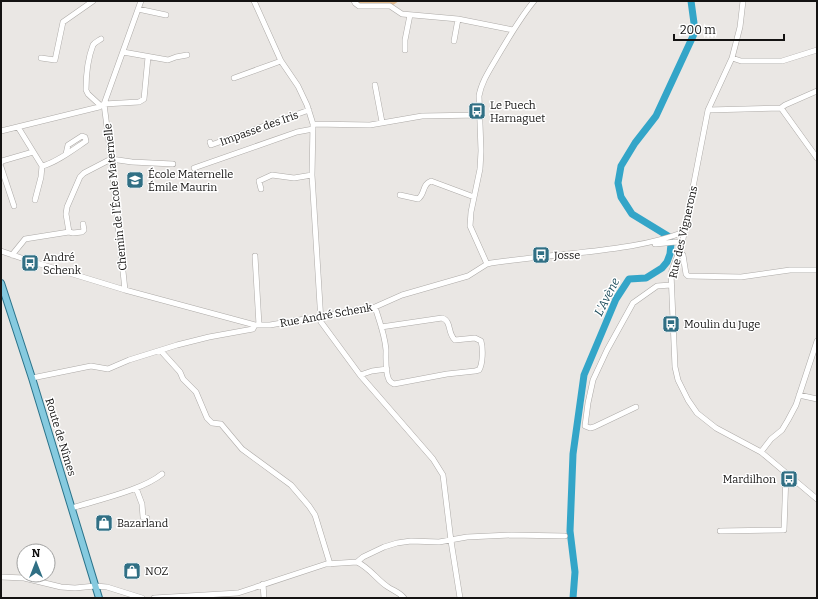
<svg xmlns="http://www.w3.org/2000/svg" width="818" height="599" font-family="Bitter,serif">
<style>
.green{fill:#e0ba8d}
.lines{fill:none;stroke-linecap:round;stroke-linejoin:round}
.river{stroke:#33a5c8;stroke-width:7}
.minor-casing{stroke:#adaaa7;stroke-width:6}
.major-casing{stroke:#2a738a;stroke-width:8}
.minor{stroke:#fff;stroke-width:5}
.major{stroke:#86cadf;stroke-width:6}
.rail{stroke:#666462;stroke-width:1;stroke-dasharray:5 5;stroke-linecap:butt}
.labels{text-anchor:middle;stroke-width:3;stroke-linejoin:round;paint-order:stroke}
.poi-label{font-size:11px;fill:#141312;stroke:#fff;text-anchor:start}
.street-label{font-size:11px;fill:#141312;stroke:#fff}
.water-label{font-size:12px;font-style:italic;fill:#1f4e5d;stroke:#fff}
</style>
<rect width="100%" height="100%" fill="#eae7e4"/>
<path class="green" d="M356 1H399L393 5H361Z"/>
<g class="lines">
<path class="river" d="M573 598 575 572 570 531 573 454 584 375 616 299 629 279 646 278 662 268 667 262 670 254 671 244 668 236 632 214 621 197 618 183 621 166 635 143 656 116 694 34V23L691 1"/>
<defs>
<path id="minor" d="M254 1 281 61 298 86 307 105 313 124 312 175 321 322 360 375 433 459 443 475 451 541 460 598
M354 1 355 3 359 6H390L402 14 458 19 513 30
M743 1 740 27 732 58 708 110 682 244 671 273 675 367 678 380 688 400 697 413 716 428 761 452 817 499
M138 9 166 15
M101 39C98 41 95 42 93 45 88 58 86 76 86 90L88 94 101 106
M454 41 458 19
M405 50V40L410 15
M123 52 168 60 176 57 187 55
M41 58 55 60 63 22 93 1
M732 58 741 61H782L817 50
M234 78 281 61
M375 85 382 122
M781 108 817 158
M708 110 781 108 785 105 817 91
M313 124 370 125 422 116 480 115
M18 127 42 166 41 177 35 200
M1 131 99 107 104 104 141 1
M210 142 211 145 309 110
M111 159 132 162 173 164
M1 163 2 161 33 152
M42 166C56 163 74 149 86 141L85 137 82 136 68 145 66 154
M1 167 14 206
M194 168 297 132 313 129
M261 189 259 181 272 175 294 178 312 175
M400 195 418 199C425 195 422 184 431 181L474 197
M69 232 66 214 67 207 80 177 84 173 111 159
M655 244 676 242 682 244
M1 251 30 261 125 290 255 325H270L375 307 402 295 468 276 487 264 491 263C520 259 548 256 577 253 613 249 650 245 684 232
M679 252 683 255 686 274 688 276 741 277 790 270H817
M12 255 25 239 69 232 73 233 82 232 84 230 83 224
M255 256 259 325
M487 264 470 226 471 212 480 169 481 151 479 96C481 83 489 71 496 59 508 39 519 19 534 1
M125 290 110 150 104 104 139 102 144 99 148 57
M375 307C379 320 385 335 386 350 386 359 385 372 389 380 391 383 392 383 394 384L447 374 475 371 479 370C483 364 483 348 481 341L475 338 455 340C447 333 452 321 442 318L381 327
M161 351 180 372 183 379 196 392 207 418 212 423 221 424 242 449 291 485 309 506 315 515 330 564
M360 375 372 371 387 369
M32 378 91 366 108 369 129 360 177 345 209 337 253 329 255 325
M799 395 817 399
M636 407 594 427 590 428 585 426 588 403 593 380 607 350 633 303 657 286 671 285
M761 452 771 439 782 430 788 420 796 405 817 341
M136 488 142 504 143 517 147 518
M72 508C97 500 143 490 162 474
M720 531 784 530 786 474
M357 562C370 568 377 580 388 587 394 591 399 592 404 598
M1 577 24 578 61 587 75 588 95 586 107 587 142 598
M263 584 264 598
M154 598 238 593 326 564 357 562 363 557 384 547 397 543 411 541 439 542 467 537 511 535 565 536"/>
<path id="major" d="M1 283 32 378 99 598"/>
</defs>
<use href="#minor" class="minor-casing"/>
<use href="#major" class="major-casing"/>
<use href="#minor" class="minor"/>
<use href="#major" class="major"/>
<path class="rail" d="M1 597V598"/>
</g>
<defs>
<symbol id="bus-square" viewBox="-11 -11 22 22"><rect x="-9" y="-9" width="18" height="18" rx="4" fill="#306f84" stroke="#fff"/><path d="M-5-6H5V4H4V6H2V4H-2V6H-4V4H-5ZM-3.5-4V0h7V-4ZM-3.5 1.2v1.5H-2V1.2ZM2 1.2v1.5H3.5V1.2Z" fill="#fff"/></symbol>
<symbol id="school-square" viewBox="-11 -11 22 22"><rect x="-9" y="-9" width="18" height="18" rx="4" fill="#306f84" stroke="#fff"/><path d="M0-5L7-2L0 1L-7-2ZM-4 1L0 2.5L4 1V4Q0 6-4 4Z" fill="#fff"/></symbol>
<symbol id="shop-square" viewBox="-11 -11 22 22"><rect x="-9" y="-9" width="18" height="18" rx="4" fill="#306f84" stroke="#fff"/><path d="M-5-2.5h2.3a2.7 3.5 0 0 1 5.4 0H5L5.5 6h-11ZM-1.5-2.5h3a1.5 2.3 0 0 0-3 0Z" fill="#fff"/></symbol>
</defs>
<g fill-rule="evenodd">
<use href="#bus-square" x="467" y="101" width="20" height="20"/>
<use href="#school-square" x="125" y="170" width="20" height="20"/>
<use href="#bus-square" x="531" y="245" width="20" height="20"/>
<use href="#bus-square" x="20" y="253" width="20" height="20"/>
<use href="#bus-square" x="661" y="314" width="20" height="20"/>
<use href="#bus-square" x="779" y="469" width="20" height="20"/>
<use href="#shop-square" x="94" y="513" width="20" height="20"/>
<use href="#shop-square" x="122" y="561" width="20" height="20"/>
</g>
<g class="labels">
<g class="poi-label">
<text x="490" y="109">Le Puech<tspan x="490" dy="13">Harnaguet</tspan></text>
<text x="148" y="178">École Maternelle<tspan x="148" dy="13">Émile Maurin</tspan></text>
<text x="554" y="259">Josse</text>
<text x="43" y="261">André<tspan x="43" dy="13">Schenk</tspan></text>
<text x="684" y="328">Moulin du Juge</text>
<text x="776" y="483" text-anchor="end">Mardilhon</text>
<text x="117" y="527">Bazarland</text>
<text x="145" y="575">NOZ</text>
</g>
<g class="street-label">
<text transform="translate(259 128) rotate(-20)" y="4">Impasse des Iris</text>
<text transform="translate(115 197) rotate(-96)" y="4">Chemin de l'École Maternelle</text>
<text transform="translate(683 232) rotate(-77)" y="4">Rue des Vignerons</text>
<text transform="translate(326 315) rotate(-10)" y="4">Rue André Schenk</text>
<text transform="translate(61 437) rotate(73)" y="4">Route de Nîmes</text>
</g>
<g class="water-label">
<text transform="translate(607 297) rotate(-63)" y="4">L'Avène</text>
</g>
</g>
<rect width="818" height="599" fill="none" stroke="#141312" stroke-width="4"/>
<g transform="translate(36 563)"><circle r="19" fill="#ffffff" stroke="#a1a1a0"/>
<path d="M0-3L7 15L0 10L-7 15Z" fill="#306f84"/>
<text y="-6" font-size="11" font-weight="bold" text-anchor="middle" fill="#141312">N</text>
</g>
<path d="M674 34v6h110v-6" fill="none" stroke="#141312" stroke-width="2"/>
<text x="680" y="34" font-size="12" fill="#141312" stroke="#ffffff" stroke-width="3" paint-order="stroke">200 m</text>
</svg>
